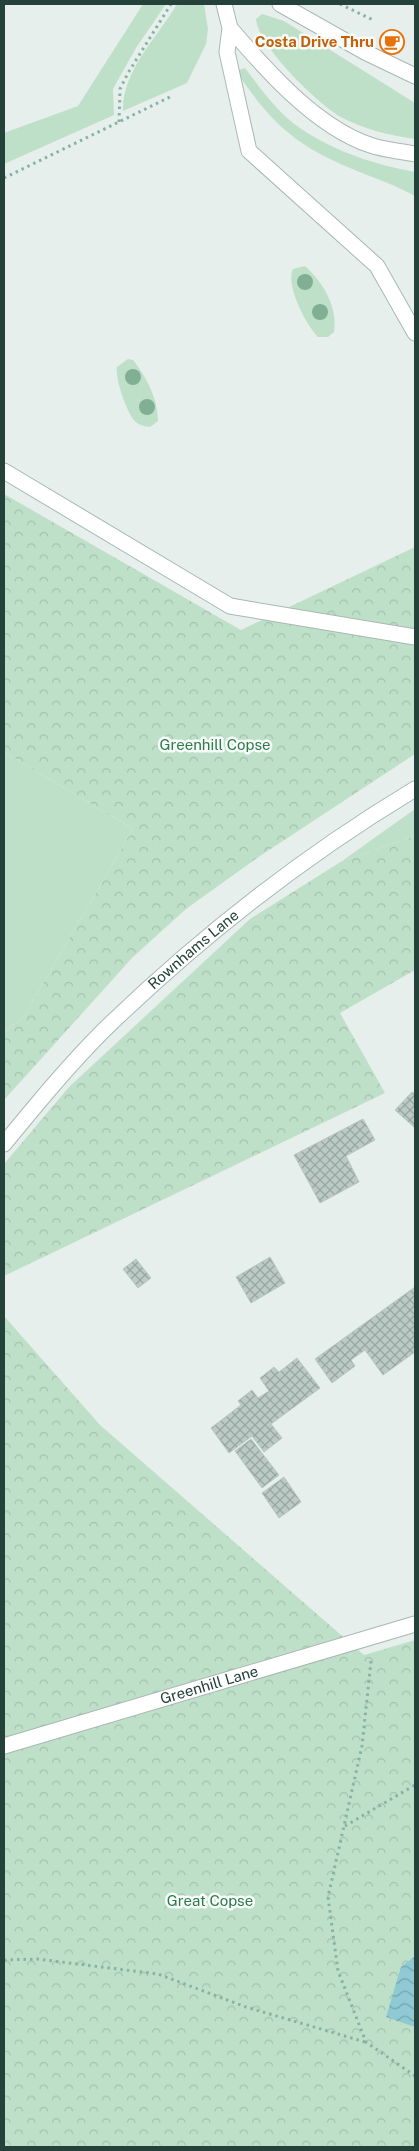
<svg xmlns="http://www.w3.org/2000/svg" width="419" height="2151" font-family="'Public Sans',sans-serif">
<style>
.grass{fill:#bfe0c8}
.forest{fill:url(#forest-crowns)}
.water{fill:url(#water-waves)}
.building{fill:url(#building-cross-hatch);stroke:#b8c9c2}
.lines{fill:none;stroke-linecap:round;stroke-linejoin:round}
.lane-casing{stroke:#a8b8b2;stroke-width:17}
.street-casing{stroke:#a8b8b2;stroke-width:17}
.secondary-casing{stroke:#a4bbb3;stroke-width:17}
.path{stroke:#86b3a5;stroke-width:3;stroke-dasharray:2.5 4;stroke-linecap:butt}
.lane{stroke:#fff;stroke-width:15}
.street{stroke:#fff;stroke-width:15}
.secondary{stroke:#fff;stroke-width:15}
.tree{fill:#80af93}
.labels{text-anchor:middle;stroke-width:5;stroke-linejoin:round;paint-order:stroke}
.food-label{font-size:15px;font-weight:bold;fill:#c56008;stroke:#f7fbf9;text-anchor:end}
.park-label{font-size:15px;fill:#2d7a4b;stroke:#f7fbf9}
.street-label{font-size:15px;fill:#24423a;stroke:#f7fbf9}
</style>
<defs>
<pattern id="forest-crowns" width="20" height="18" patternUnits="userSpaceOnUse" patternTransform="scale(1.25)"><rect width="20" height="18" fill="#bfe0c8"/><path d="M2 6a3 3 0 1 1 6 0M12 15a3 3 0 1 1 6 0" fill="none" stroke="#a4c1ad"/></pattern>
<pattern id="water-waves" width="16" height="10" patternUnits="userSpaceOnUse" patternTransform="scale(1.25)"><rect width="16" height="10" fill="#8ec9d4"/><path d="M0 5q4-4 8 0t8 0" fill="none" stroke="#74a5ad"/></pattern>
<pattern id="building-cross-hatch" width="8" height="8" patternUnits="userSpaceOnUse" patternTransform="scale(1.25)"><rect width="8" height="8" fill="#bbcac4"/><path d="M0 0l8 8M0 8l8-8" fill="none" stroke="#98a6a0"/></pattern>
</defs>
<rect width="100%" height="100%" fill="#e6efeb"/>
<path class="grass" d="M143 4H166L136 48 113 89 114 115 4 164V133L78 106Z
M177 4H204L208 29 206 44 187 83 123 111C122 70 158 37 177 4Z
M262 14 284 21 415 103V139C390 135 364 130 341 117 318 104 258 46 256 19Z
M245 68C261 89 278 113 300 128 333 151 376 165 415 172V196C388 181 358 173 330 159 285 137 264 112 236 71Z
M305 266C323 282 338 307 334 332L328 337H318C306 325 285 285 293 269Z
M128 359 133 360C146 376 158 399 158 421L150 427C143 426 138 425 133 419 126 409 115 379 117 367Z
M4 752 133 829 24 1016 4 1033Z
M415 809V836L342 861Z"/>
<path class="forest" d="M4 494 241 630 415 547V754L260 856 186 909 132 958 4 1100V1033L24 1016 133 829 4 752Z
M415 836V970L340 1013 385 1093 4 1276V1164L69 1087 250 919 342 861Z
M4 1316 100 1425 364 1655 415 1640V2147H4Z"/>
<path class="water" d="M415 1956V2027L386 2017 401 1967Z"/>
<path class="building" d="M412 1092 415 1094V1128L395 1110Z
M363 1119 375 1140 346 1156 359 1182 320 1203 294 1155Z
M270 1257 285 1283 251 1303 236 1277Z
M136 1259 151 1278 138 1288 123 1269Z
M415 1287V1352L383 1375 365 1350 351 1360 355 1366 332 1383 315 1359Z
M297 1358 320 1388 271 1424 282 1438 264 1452 252 1436 229 1453 211 1428 241 1405 238 1401 252 1390 258 1398 269 1391 260 1378 274 1367 279 1372Z
M251 1439 279 1475 262 1488 235 1451Z
M284 1477 301 1502 279 1518 262 1493Z"/>
<g class="lines">
<defs>
<path id="lane" d="M224 4 230 28 227 52 249 151 377 266 415 333
M280 4 365 52 415 76
M230 28C266 70 316 127 370 145 384 150 401 151 415 154
M4 471 230 606 415 637"/>
<g id="street">
<path id="s1" d="M4 1746 415 1624"/>
</g>
<g id="secondary">
<path id="s2" d="M4 1144C36 1105 68 1066 104 1030 199 938 302 857 415 789"/>
</g>
</defs>
<use href="#lane" class="lane-casing"/>
<use href="#street" class="street-casing"/>
<use href="#secondary" class="secondary-casing"/>
<path class="path" d="M340 4 373 20
M119 122 120 89 128 73 171 4
M4 178 172 96
M371 1661 362 1746 328 1897 338 1971 366 2042 415 2076
M345 1826 415 1785
M4 1960 37 1959 158 1974 246 2007 365 2042"/>
<use href="#lane" class="lane"/>
<use href="#street" class="street"/>
<use href="#secondary" class="secondary"/>
</g>
<g class="tree">
<circle cx="305" cy="282" r="8"/>
<circle cx="320" cy="312" r="8"/>
<circle cx="133" cy="377" r="8"/>
<circle cx="147" cy="407" r="8"/>
</g>
<defs>
<symbol id="cafe-ring" viewBox="-11 -11 22 22"><circle r="9.5" fill="#f7fbf9" stroke="#e8710a" stroke-width="1.5"/><path d="M-5.5-4.5H6V0H3Q3 3.5 0 3.5H-2.5Q-5.5 3.5-5.5 0ZM3-3.2v2h1.7v-2ZM-6 4.5H4V6H-6Z" fill="#e8710a"/></symbol>
</defs>
<g fill-rule="evenodd">
<use href="#cafe-ring" x="378" y="28" width="28" height="28"/>
</g>
<g class="labels">
<g class="food-label">
<text x="374" y="47">Costa Drive Thru</text>
</g>
<g class="park-label">
<text x="215" y="750">Greenhill Copse</text>
<text x="210" y="1906">Great Copse</text>
</g>
<g class="street-label">
<text dy="5" stroke="none"><textPath href="#s2" startOffset="272">Rownhams Lane</textPath></text>
<text dy="5" stroke="none"><textPath href="#s1" startOffset="214">Greenhill Lane</textPath></text>
</g>
</g>
<rect width="419" height="2151" fill="none" stroke="#24423a" stroke-width="10"/>
</svg>
